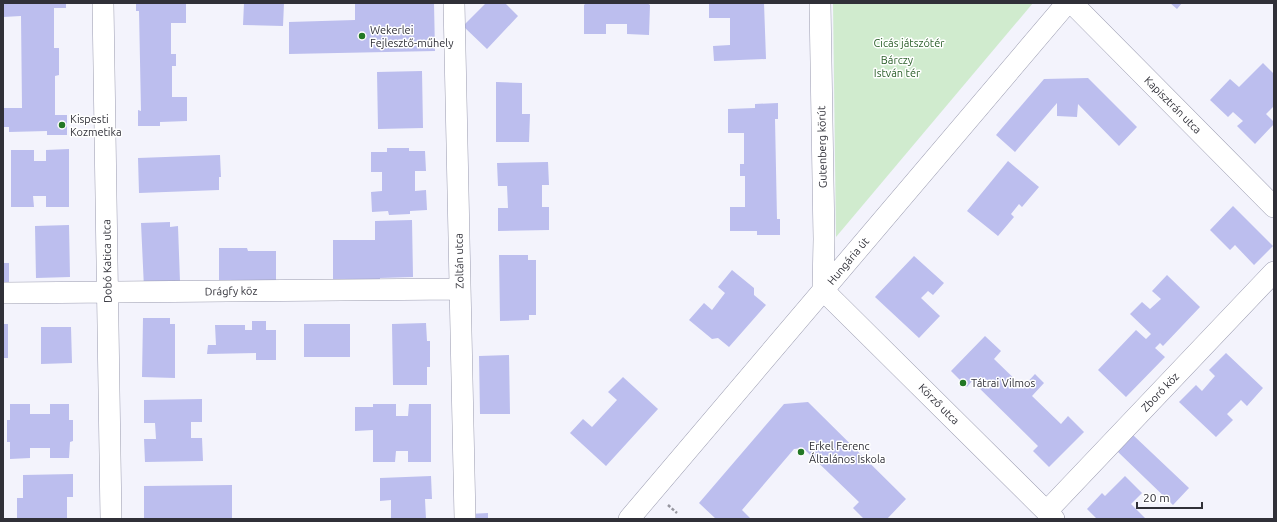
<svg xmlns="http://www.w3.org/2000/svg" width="1277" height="522" font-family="Ubuntu,sans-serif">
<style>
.green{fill:#d0ebce}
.building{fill:#bcbeee}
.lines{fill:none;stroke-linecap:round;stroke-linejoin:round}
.street-casing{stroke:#9b9cb0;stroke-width:22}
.path{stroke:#96969f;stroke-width:2.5;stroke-dasharray:3 2;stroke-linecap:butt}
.street{stroke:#fff;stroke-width:21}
.poi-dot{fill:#237825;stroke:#fff;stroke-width:1.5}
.labels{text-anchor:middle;stroke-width:3;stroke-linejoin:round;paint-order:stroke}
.poi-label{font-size:11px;fill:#303038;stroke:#fff;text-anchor:start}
.park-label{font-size:11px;fill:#2d602c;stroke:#fff}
.street-label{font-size:11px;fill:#303038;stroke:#fff}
</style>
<rect width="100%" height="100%" fill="#f3f3fc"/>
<path class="green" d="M833 3H1033L836 237Z"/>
<path class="building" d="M3 3H66V8H54V48H59V75L55 76V115H67V135H47V131L9 132V127H3V108H22L21 16 3 17Z
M136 3H186V23H171V54H176V66H172V97H187V121L160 122V126H138V110L141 111 139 11H136Z
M244 3H284L283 26 243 25Z
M355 3H434L435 51 289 54V22L355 20Z
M486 3H505L518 16 487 49 463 26Z
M586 3H647L650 5 649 35 627 34V24H606V34H584V5Z
M709 3H764L766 59 714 61 713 46 730 45V18H709Z
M1170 3H1182L1177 9Z
M1263 63 1274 74V106L1266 114 1274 122V124L1255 144 1237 126 1243 121 1233 112 1228 117 1210 100 1230 79 1239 87Z
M422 71 423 128 378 129 377 72Z
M1088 78 1137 127 1119 146 1078 104 1077 117 1057 116V103L1015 152 996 135 1044 79Z
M496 82 522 83V114H530L529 142H496Z
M778 103V119H775L777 219H780V235H757V231H730V207H745V176H740V164H744V133H728V109L755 108V104Z
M387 148H409V151H425L426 171H415V191L426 190 427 210 410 211V214L389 215 388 211 372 212 371 192 382 191V172H371V152H387Z
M69 149V207H46V196H33L34 207H11V150H34V161H46V150Z
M220 155 221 177H219V190L139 193 138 158Z
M1008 161 1039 187 1022 207 1019 204 1011 214 1014 217 998 236 967 211Z
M548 162 549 185H542V207H549V230L498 231V208H508L507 186H498L497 163Z
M1233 206 1273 246 1254 265 1235 245 1230 250 1210 230Z
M412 220 413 277 380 278V286L333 287V240H375V221Z
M170 222V227L178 226 180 282 144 288 141 223Z
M69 225 70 277 36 278 35 226Z
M219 248H247L248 251H276V284H219Z
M499 255H528V260H536V315H529V320L500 321Z
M914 256 944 283 933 295 928 291 921 298 940 316 919 338 875 297Z
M3 263H9V282L3 283Z
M732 270 754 288V295L766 305 729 347 718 338 712 339 689 320 704 303 712 310 725 293 718 287Z
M1167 275 1200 307 1163 346 1160 343 1155 348 1165 357 1126 397 1098 370 1136 330 1146 339 1151 334 1130 314 1142 302 1150 309 1161 299 1152 291Z
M143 318H170V324H175V378L142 377Z
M252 321H266V330H276V360H256V353L207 354 208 345H216L215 325H245V330H252Z
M426 323 427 341H430V367H427V385H393L392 324Z
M3 324H8V358H3Z
M304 324H350V357H304Z
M41 327H71L72 363 41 364Z
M985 336 1001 351 994 359 1023 387 1035 374 1044 383 1032 396 1061 424 1068 416 1084 432 1049 467 1033 451 1038 446 972 381 967 387 951 371Z
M1226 353 1263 388 1247 406 1241 400 1227 414 1233 420 1216 437 1179 402 1196 385 1202 391 1215 376 1209 370Z
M509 355 510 414H480L479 356Z
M623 377 658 409 606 466 570 433 583 419 592 427 617 400 608 392Z
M202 399V422H191V438H202L203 461 145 462 144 439H156L155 423H144V400Z
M808 402 906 499 887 519H864L853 508 859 502 803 448 794 449 742 510 751 519H716L699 503 784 404Z
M10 404H30V414H50V404H69V420H73V441L70 442 69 458H50V448H30V458L10 459V442H7V420H10Z
M373 404H396V416H408L409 404H431V462H408V451H396L395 462H373V430L355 431V407H373Z
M1133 435 1189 488 1173 505 1118 452Z
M73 474V497H67V519H17V498H23V475Z
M431 476 432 499H425L426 519H391V500L380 501V478Z
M1125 476 1142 493 1131 504 1146 519H1097L1087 509 1102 493 1105 496Z
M232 485V519H144V486Z
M488 513V519H468V514Z"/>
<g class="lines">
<defs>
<path id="street" d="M103 3 111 519
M454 3 465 519
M820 3 824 239 823 290 1054 519
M1072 3 1274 207
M3 293 459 289
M1047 511 1274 272
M629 519 1067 3"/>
</defs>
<use href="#street" class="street-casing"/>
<path class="path" d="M668 505 677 513"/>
<use href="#street" class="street"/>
</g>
<g class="poi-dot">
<circle cx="362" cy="36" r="4"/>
<circle cx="62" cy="125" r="4"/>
<circle cx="963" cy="383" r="4"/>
<circle cx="801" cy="452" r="4"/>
</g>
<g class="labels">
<g class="poi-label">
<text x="370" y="34">Wekerlei<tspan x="370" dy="13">Fejlesztő-műhely</tspan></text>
<text x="70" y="123">Kispesti<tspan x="70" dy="13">Kozmetika</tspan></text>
<text x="971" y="387">Tátrai Vilmos</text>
<text x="809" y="450">Erkel Ferenc<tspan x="809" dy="13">Általános Iskola</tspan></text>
</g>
<g class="park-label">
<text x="909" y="47">Cicás játszótér</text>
<text x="897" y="64">Bárczy<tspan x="897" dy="13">István tér</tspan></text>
</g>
<g class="street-label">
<text transform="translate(1173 105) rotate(45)" y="4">Kapisztrán utca</text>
<text transform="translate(822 147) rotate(-91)" y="4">Gutenberg körút</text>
<text transform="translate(107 261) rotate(-91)" y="4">Dobó Katica utca</text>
<text transform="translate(459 261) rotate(-91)" y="4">Zoltán utca</text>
<text transform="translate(848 261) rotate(-50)" y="4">Hungária út</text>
<text transform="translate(231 291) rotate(-1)" y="4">Drágfy köz</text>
<text transform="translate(1160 392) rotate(-46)" y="4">Zboró köz</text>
<text transform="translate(939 404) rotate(45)" y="4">Körző utca</text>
</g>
</g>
<rect width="1277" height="522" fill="none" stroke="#303038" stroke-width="8"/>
<path d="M1137 502v6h65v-6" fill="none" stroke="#303038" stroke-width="2"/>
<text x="1143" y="502" font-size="12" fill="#303038" stroke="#ffffff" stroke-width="3" paint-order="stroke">20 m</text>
</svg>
